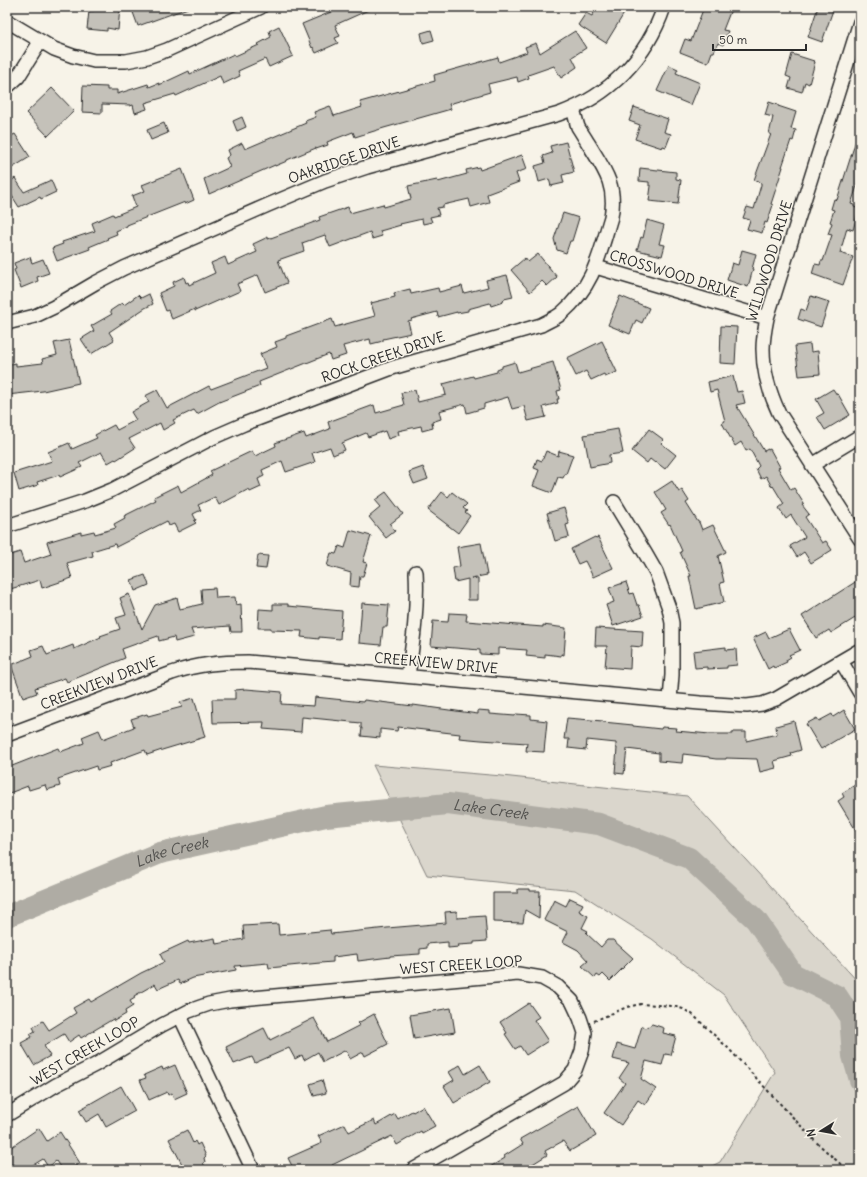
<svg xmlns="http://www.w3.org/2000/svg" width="867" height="1177" font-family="Delius,sans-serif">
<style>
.green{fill:#dad6cc;stroke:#82807c}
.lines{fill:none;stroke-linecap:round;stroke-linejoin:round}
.river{stroke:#afaca4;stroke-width:22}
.building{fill:#c4c1b9;stroke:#2b2b2b}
.street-casing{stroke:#2b2b2b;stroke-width:16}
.path{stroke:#2b2b2b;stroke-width:2;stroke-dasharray:3 3;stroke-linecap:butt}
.street{stroke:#f7f3e8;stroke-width:13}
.labels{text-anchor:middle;stroke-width:3;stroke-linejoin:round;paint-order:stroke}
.street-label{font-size:14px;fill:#2b2b2b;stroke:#f7f3e8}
.water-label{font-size:15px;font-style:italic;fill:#53524f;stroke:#f7f3e8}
</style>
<rect width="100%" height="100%" fill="#f7f3e8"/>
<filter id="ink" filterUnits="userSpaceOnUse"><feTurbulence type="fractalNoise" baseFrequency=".025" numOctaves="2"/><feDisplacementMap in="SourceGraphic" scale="8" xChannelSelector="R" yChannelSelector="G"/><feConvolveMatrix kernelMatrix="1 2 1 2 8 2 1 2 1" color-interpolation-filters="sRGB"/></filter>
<g filter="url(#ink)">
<path class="green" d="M373 765 502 776 687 796 860 984V1170H704L720 1162 775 1072 724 995 652 939 575 890 427 875Z"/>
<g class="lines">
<path class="river" id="s1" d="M7 916 160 853 326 816 448 804 599 824 689 858 756 920 793 974 837 996 850 1016 853 1056 860 1080"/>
</g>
<path class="building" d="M94 7H120L118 30 107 28V31L87 29 89 11H94Z
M131 7H188V8L138 26Z
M343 7H375L335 25 340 36 335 38 338 43 316 53 313 47 312 48 302 24Z
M597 7H628L606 43 578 25 586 13 592 16Z
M704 7H732L723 30 728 31 723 45 718 43 714 52H712L708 63 680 52 685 39 691 41Z
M818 7H834L822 42 808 37Z
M279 26 293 56 269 67 265 59 238 71 240 76 223 84 220 76 176 96 175 94 145 103 147 109 135 113 133 105 130 106V105L102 104V113L82 112 83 86 107 87V90H117V94L148 84 149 87 159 83V85L189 71 190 74 234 54 235 56 259 45 258 44 271 37 269 31Z
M431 30 434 40 423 43 421 33Z
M575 31 586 48 572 57 577 67 561 78 554 66 528 75 529 78 518 82 517 77 488 84 490 92 449 104 451 109 384 128 355 137 353 132 327 142 328 145 316 149V148L287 160V161L275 166V165L209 194 204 179 230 167 226 158 230 155 228 150 242 143 245 149 306 123 305 121 316 117 314 112 330 106 334 116 362 107 360 102 435 81 434 75 498 57 499 62 527 52 525 47 536 43 540 53Z
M792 54 814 61 813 62H815L809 84 805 82 802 92 788 88 791 78 786 76Z
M669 65 678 69 676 73 700 83 691 105 657 91Z
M52 88 74 111 48 136 26 113Z
M769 102 778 105V106L796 112 791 129 796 130 793 141 791 140 782 167H783L771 204 773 205 767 223 765 222 762 233 747 229 750 220 743 218 747 207 754 209 761 185V183L754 180 771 134H769L773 117 765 115Z
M634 107 668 119 664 132 671 134 666 147 663 146 662 148 635 139 640 125 629 121Z
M242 117 246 127 237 131 233 121Z
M164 123 168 133 151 140 147 130Z
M15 134 30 157 7 171V138Z
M858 134H860V177L851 204 854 205V207L859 209 853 230 847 228 840 253 853 257 843 285 812 274 815 264 820 265 821 261H823L832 235 828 234 832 223 830 222 834 210 831 209 834 199 837 200Z
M566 142 574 172 562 175 564 183 551 186 549 179 539 182 535 166 545 163 543 156 552 153 550 146Z
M522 155 527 169 516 173 519 182 487 194 489 202 471 207 469 199 443 205V207L437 208 439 215 430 217 432 222 423 224 422 219 400 224 401 225 380 231 382 236 372 239 370 232 330 247 325 235 302 243 304 251 278 260 287 283 265 292 258 275 237 284 240 291 195 311V309L172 319 168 310 166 311 159 293 174 286 173 282 184 277 186 283 188 282 189 285 215 273 211 263 225 257 228 265 257 252 253 244 268 237V239L320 220 319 217 348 207 350 213 383 204 384 207 411 199 408 186 437 180 438 182 467 174 466 170 479 167 480 170Z
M640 168 676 172V179L681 180 678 204 649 201 651 186H649V182L639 181Z
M182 169 194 200 185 204V202L127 225V226L116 231 117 234 107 238 108 239 89 247 90 249 57 261 52 248 63 244 62 242 95 231 92 223 113 214 114 216 136 207 132 196 145 191 142 185Z
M15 178 24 192 51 180 56 192 41 199 40 197 19 207 7 188V184Z
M563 213 579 218 572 241H570L566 253 557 250 554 239Z
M647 220 664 225 659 244 665 245 662 256 637 250 641 237 643 238Z
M742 250 756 254 752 269H753L748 287 727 280 732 263 738 265Z
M538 254 557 277 547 286 542 281 530 292 511 270 525 258 528 262Z
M30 257 32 263 43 259 49 273 37 277 38 281 21 288 14 270 16 269 14 263Z
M507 275 513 297 504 299 503 302 491 306 490 303 468 309V311L457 313V312L438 317 437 312 411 319 412 320 408 321 411 333 383 339V341L371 344 370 339 343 346 346 355 331 360 329 354 259 382 260 386 219 402 197 414 194 410 173 420 175 423 163 430 160 423 129 439 135 448 116 460 115 459 108 463 101 452 79 463 82 467 60 477 59 475 37 482 38 485 19 491 14 473 52 461 48 452 69 443 72 449 97 438 95 435 114 425 117 430 136 420 131 412 149 402 145 396 157 390 167 408 209 386 211 389 266 368 260 354 277 347 275 342 286 338V336L332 319 335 327 375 316 371 303 395 297 394 293 410 289 411 294 438 288 439 292 462 286 464 293 488 287 486 280Z
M149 294 153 304 145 308 109 332 114 340 91 354 81 339 94 331 91 326 112 314 110 311 122 303 124 305 138 295 141 298Z
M620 296 649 308 642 323 636 320 630 334 608 325Z
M811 296 829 302 821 327 798 319 801 309 806 311Z
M721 326 737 327 735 364 720 363Z
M69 340 79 383 43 391 7 395V365L16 363V366L43 363 42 359 57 355 54 343Z
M602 341 617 372 605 377 604 374 591 380 586 371 576 376 567 358Z
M810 344 811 352 818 351 820 374 799 376 795 346Z
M515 362 518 372 553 362 561 390 557 391 559 399H557L558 403 543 407 546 417 528 421 524 406 512 409 508 397 484 404V408L467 413 465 404 439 411 441 419 432 422 433 428 422 431 421 426 398 431 399 435 388 439 385 431 368 437 366 433 342 443 345 450 333 455 330 447 312 453 315 462 286 472 282 461 262 470 264 476 258 479 261 487 250 492 249 489 219 505 215 497 198 505 201 510 193 514 196 520 194 521 196 523 178 532 174 524 169 526 167 521 116 547 115 544 92 551 93 556 67 563 72 578 42 588 40 580 7 590V556L20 552 24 563 51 554 47 542 81 532V534L94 531 95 534 116 528 114 524 125 518 124 516 156 500 154 497 178 485 181 492 212 475 210 471 252 451 255 456 276 446 275 443 304 433 306 438 330 429 328 422 374 405 376 413 404 405 401 393 415 390 418 402 446 395 443 384 473 376 474 378 497 372V370L502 368V366Z
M733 376 737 392 742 391 745 403 736 405 764 451 768 449V450L770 449 780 467 778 468 791 490 794 488 804 504 802 505 809 514 805 517 822 543 826 541 832 550 811 563 804 552 797 557 790 546 805 537 791 515 786 519 779 508 784 504 773 486 772 487 766 476 761 479 756 469 759 466 750 449 746 451 741 442 735 446 722 423 725 421 717 390 710 392 708 382Z
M833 389 837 395 838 394 850 415 825 430 817 417 824 413 816 399Z
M618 429 623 453 609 455 610 463 590 467 584 435Z
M649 429 664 440 661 443 676 455 665 469 656 462 655 463 650 459 647 463 632 451Z
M546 451 558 456 559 451 573 455 566 474H565L563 478 558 477 552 493 533 486 539 470 534 468 537 459 542 461Z
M423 467 428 479 414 484 409 472Z
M672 481 679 492 682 490 689 501 686 503 698 522H699L702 530 713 525 726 552 718 556 724 582 720 583 724 602 696 609 689 576H691L680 552 682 551 670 524 669 525 661 513 666 510 655 492Z
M386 492 403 514 390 524 395 531 386 538 369 517 381 507 375 500Z
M442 492 448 497 452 492 467 504 463 508 467 511 465 512 470 516 458 533 428 510Z
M564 508 569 524 566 525 569 537 555 541 547 513Z
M350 530 371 536 363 562 367 563 363 576H360L359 587 350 586 351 573 327 566 331 553 336 554 339 546 345 548Z
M595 537 596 538 598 537 613 568 593 577 585 561 578 564 571 549Z
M481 543 487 575 471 578 478 579V600H468V579L455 582 453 568 460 566 457 547Z
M258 555 268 556 266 569 256 568Z
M145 575 149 585 135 591 131 580Z
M860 579V615L831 633 829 630 816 638 802 616Z
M626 582 630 594 633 593 637 605H639L643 616 613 626 606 605 614 602 609 588Z
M215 588 216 598 235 597 236 605 241 604 242 632H231L230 626 191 629 194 637 175 642 174 637 159 641 158 636 122 649 125 658 67 682 65 678 35 688 37 693 23 698 11 665 33 656 31 650 43 646 47 655 73 645 74 649 101 637 100 636 120 629 116 618 126 615 120 598 129 594 142 629 155 605 177 598 180 609 202 604 201 589Z
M362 603 389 605 387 627H383L381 645 359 643Z
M273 604H288V606L342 611 340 639 319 637V639L301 637 302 631 271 630V628H258L259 609 273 610Z
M449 613 467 614 466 621 543 627V625L566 628 564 655 561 654V656L545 654V658L526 656 527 650 498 648V655L480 654V650L431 646 433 621 448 622Z
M596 628 643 631 642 647 631 646 630 669 605 667 607 646H595Z
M789 629 800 650 789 655 791 657 786 660 787 662 774 668 773 666 768 669 753 638 766 632 769 638Z
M726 647V650L736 649 737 665 727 666V668L707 669V667L695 668 693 651Z
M246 689 282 692 281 704 314 706 315 697 363 702 364 700 413 706V705L478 714V710L490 711V714L515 716 516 714 531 715V719L547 721 544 752 526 751 527 743 481 740 459 738 460 734 398 727 397 731 380 729V738L361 736 362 728H361V723L302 717 301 732 263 729 264 722 213 723 212 699H235V690Z
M194 698 205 737 162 750 147 755 145 750 110 763 111 766 97 770 96 766 58 779 60 786 47 790 45 785 29 790 28 786 7 794V768L58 748 60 752 84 743 82 737 99 730 103 739 134 727 131 719 147 714 148 716 182 707 180 702Z
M844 710 855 729 821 749 806 724 817 718 819 721 832 714 833 717Z
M567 718 603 721V722L633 725V726L661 729 662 727 677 728 676 731 710 734H733V732H746V741L777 734 776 726 794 721 801 750 791 753 792 756 774 761 776 768 760 772 757 759 726 758V759H716L709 758V757L683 754 682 763 659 761V753L627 749 624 774 615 773 617 748H616V743L587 740 586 750 568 748 569 739H564Z
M855 785 860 793V837L838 801 844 797 842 793Z
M518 889H530V891H540L539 918 525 910 523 923 493 922V893H518Z
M570 898 583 904 579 911 588 916 582 928 588 931 586 933 601 947 607 940H613L633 958 610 981 603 974 600 977 597 975 595 978 582 966 588 961 578 950 563 942 568 932 544 920 554 900 566 906Z
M457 911V918L485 916 487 941 474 942V944L458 945 459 947 448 948V942L427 944V948L420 949V954L390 956V957L358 961 357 954 333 957V962L320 963 269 968 268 963 235 966 236 970 193 978 180 984 178 980 158 989 155 984 134 996 135 998 130 1001 133 1006 125 1011 126 1014 114 1021 113 1019 81 1038 79 1035 69 1042 64 1034 44 1046 50 1056 34 1065 21 1043 32 1037 30 1034 35 1031 33 1027 43 1021 49 1030 76 1013 73 1008 89 999 91 1002 141 973 164 962 160 954 188 941 189 943 215 938 216 944 244 939 243 926 278 924 279 935 330 930 331 934 387 928 446 923 445 912Z
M529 1003 539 1017 534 1020 548 1041 526 1055 520 1046 515 1049 505 1034 507 1033 500 1022Z
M451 1008 455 1032 414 1039 410 1015Z
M374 1014 388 1044 365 1056 363 1052 350 1059 346 1050 323 1062 318 1052 304 1060 302 1055 295 1059 289 1048 255 1063 252 1057 234 1064 226 1047 264 1028 270 1040 314 1018 327 1042 360 1025 358 1023Z
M652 1024 664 1028 663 1033 676 1036 671 1055 665 1054 662 1065 646 1061 641 1079 656 1089 645 1105 638 1100 621 1125 604 1113 625 1083 619 1078 629 1063 613 1059 617 1044 635 1049 642 1026 646 1028Z
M175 1065 187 1093 174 1099 172 1093 168 1095 167 1092 149 1100 140 1080 146 1078 144 1075 162 1067 163 1070Z
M460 1065 465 1074 480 1065 490 1082 454 1103 444 1086 454 1080 449 1072Z
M322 1080 326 1093 314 1096 310 1084Z
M121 1086 135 1111 106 1127 99 1114 86 1122 79 1110Z
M423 1106 435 1126 422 1133 421 1131 397 1145 392 1136 332 1165 334 1170H294L288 1158 322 1143 318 1136 345 1124 349 1132 374 1120 376 1125 395 1114 398 1119 412 1111 413 1112Z
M578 1106 596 1136 570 1151 563 1141 545 1151 547 1155 523 1170H485L505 1158 504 1156 523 1144 520 1139Z
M39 1128 47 1141 60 1132 80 1163 69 1170H62L56 1161 48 1167 43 1159 25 1170H17L13 1164 7 1168V1150Z
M187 1130 193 1143 195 1141 197 1145 200 1143 206 1156 204 1158 205 1162 203 1163 207 1170H185L169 1139Z"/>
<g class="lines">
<defs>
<path id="street" d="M7 21 54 49 73 56 94 61H126L147 57 167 50 261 7
M860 22 767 318C765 328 763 339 763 349 763 371 770 394 779 413L860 539
M7 87 18 77 40 42
M596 267 767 318
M7 323 35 316 54 307 95 283 124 268 268 205 325 181 367 167 559 114C609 96 647 58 664 7
M812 465 860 436
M614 502 645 553 656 572 669 608 672 623V675L670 700
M7 526 85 501 112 490 214 437 244 424 392 368 541 325C548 321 556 318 562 313 594 285 599 256 611 217 617 185 604 169 588 143 585 138 581 132 578 127 576 121 575 115 573 109
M841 661 860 693
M408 676C413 642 418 608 416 572
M7 735 172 673C199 664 220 662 248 662L700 703 747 706 762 704 776 699 860 650
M180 1016 253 1170
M7 1115 56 1085 95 1065 162 1025 189 1011 209 1004 230 1000 518 974 542 978 558 987 572 1001 580 1018 585 1033 582 1051 575 1070 564 1083 413 1170"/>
</defs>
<use href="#street" class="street-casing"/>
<path class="path" d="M594 1021 627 1007 641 1004 673 1006 683 1009 692 1014 728 1048 815 1141 847 1170"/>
<use href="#street" class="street"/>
</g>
</g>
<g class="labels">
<g class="street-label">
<text transform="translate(344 160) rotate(-19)" y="5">OAKRIDGE DRIVE</text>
<text transform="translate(769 261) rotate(-73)" y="5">WILDWOOD DRIVE</text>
<text transform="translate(674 274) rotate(17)" y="5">CROSSWOOD DRIVE</text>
<text transform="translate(383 357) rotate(-19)" y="5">ROCK CREEK DRIVE</text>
<text transform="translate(436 663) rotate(5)" y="5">CREEKVIEW DRIVE</text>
<text transform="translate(99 683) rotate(-21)" y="5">CREEKVIEW DRIVE</text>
<text transform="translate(461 965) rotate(-4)" y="5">WEST CREEK LOOP</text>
<text transform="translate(85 1051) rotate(-30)" y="5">WEST CREEK LOOP</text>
</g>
<g class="water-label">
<text dy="5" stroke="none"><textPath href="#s1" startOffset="501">Lake Creek</textPath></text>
<text dy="5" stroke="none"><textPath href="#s1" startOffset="177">Lake Creek</textPath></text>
</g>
</g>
<rect width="867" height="1177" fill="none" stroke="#f7f3e8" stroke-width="24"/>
<rect x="12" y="12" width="843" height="1153" fill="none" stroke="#2b2b2b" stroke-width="1.5" filter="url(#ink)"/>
<g transform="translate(821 1131) rotate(259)" stroke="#f7f3e8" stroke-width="3" paint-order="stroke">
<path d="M0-3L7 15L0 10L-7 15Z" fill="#2b2b2b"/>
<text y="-6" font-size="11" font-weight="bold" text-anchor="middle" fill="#2b2b2b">N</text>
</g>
<path d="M713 44v6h93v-6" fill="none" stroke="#2b2b2b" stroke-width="2"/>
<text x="719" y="44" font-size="12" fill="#2b2b2b" stroke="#f7f3e8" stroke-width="3" paint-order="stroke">50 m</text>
</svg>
